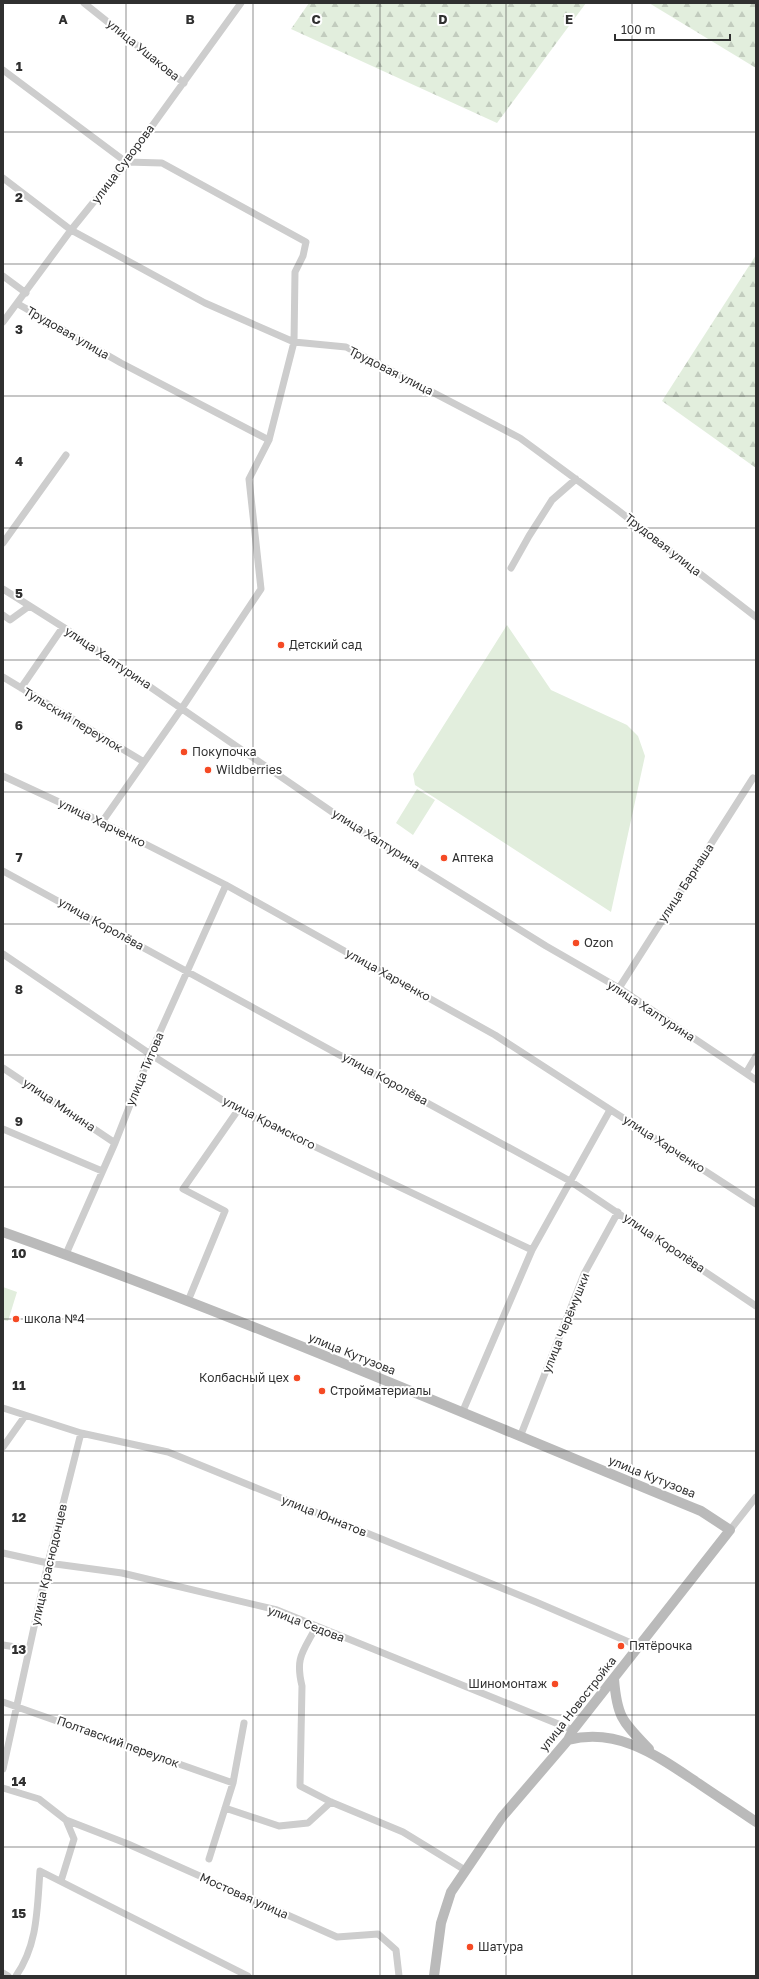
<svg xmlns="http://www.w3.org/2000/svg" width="759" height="1979" font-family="'Golos Text',sans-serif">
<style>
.forest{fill:url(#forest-firs)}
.park{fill:#e2eedd}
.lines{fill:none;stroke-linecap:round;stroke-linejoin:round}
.minor{stroke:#cdcdcd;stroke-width:7}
.secondary{stroke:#bababa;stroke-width:10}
.grid{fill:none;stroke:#303030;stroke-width:1;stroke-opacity:0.55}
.poi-dot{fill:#f54a24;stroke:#fff;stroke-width:1.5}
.labels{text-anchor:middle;stroke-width:4;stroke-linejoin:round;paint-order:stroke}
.street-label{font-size:12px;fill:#303030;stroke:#fff}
.poi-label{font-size:12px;fill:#303030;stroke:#fff;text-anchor:start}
.grid-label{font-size:13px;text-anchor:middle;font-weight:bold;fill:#303030;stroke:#fff;stroke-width:4;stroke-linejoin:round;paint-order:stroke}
</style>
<defs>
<pattern id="forest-firs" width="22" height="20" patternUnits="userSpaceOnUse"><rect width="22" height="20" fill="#e2eedd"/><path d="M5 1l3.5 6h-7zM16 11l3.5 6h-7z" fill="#c2ccbe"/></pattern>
</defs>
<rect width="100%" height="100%" fill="#fff"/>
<path class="forest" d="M309 3H586L497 123 291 29Z
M649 3H756V68Z
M756 255V468L662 401Z"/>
<path class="park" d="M507 625 551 690 627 725 638 736 645 756 611 912 415 785 413 774Z
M417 789 435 800 413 835 396 823Z
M3 1287 17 1292 8 1321 3 1320Z"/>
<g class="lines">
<path class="minor" d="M84 3 184 83
M3 70 126 162 162 163 306 242 303 256 295 272 294 342 205 303 71 230 3 178
M3 276 26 293
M18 304 121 363 269 440 294 342 346 347 520 438 615 508 756 617
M3 322 71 230 126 162 241 3
M3 543 66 455
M511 568 529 536 552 500 576 479
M3 589 63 627 354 827 546 946 619 988 756 1080
M3 615 10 620 28 607
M3 677 144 762
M21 688 63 627
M3 776 102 822 226 885 495 1035 756 1204
M102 822 182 708 261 589 249 479 269 440
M3 871 570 1181 756 1306
M3 954 150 1054 238 1110 532 1250
M619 988 753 778
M3 1068 115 1143
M746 1073 756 1056
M3 1129 102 1171
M66 1254 115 1143 150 1054 226 885
M188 1301 225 1211 183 1189 238 1110
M3 1408 81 1433 168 1452 536 1602 638 1646
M462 1413 532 1250 610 1110
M520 1437 584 1274 618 1212
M3 1447 25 1416
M730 1530 756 1497
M3 1553 48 1563 122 1573 277 1610 573 1730
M316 1627C303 1652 295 1657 302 1686L300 1786 331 1802 403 1832 465 1870
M3 1645 29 1649
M3 1702 233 1783
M3 1769 48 1563 81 1433
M3 1788 39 1799 66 1820 74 1839 61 1881
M225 1808 279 1826 308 1823 331 1802
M66 1820 128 1844 337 1937 378 1934 396 1950 399 1976
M209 1859 233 1783 244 1723
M3 1973 8 1976
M16 1976C38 1944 37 1909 40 1871L248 1976"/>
<path class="secondary" d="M3 1232C239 1316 469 1416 701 1511L730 1530 573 1730 568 1740 502 1817 451 1892 441 1923 434 1976
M614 1679C617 1718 623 1722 649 1749
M568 1740C617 1727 656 1755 695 1781 715 1795 736 1808 756 1822"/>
</g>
<path class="grid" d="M126 3V1976M253 3V1976M380 3V1976M506 3V1976M632 3V1976M3 132H756M3 264H756M3 396H756M3 528H756M3 660H756M3 792H756M3 924H756M3 1055H756M3 1187H756M3 1319H756M3 1451H756M3 1583H756M3 1715H756M3 1847H756"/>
<g class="poi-dot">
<circle cx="281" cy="645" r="4"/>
<circle cx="184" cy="752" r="4"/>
<circle cx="208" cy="770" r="4"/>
<circle cx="444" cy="858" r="4"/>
<circle cx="576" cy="943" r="4"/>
<circle cx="16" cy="1319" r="4"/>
<circle cx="297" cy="1378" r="4"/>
<circle cx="322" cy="1391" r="4"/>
<circle cx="621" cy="1646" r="4"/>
<circle cx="555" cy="1684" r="4"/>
<circle cx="470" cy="1947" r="4"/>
</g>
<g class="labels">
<g class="street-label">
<text transform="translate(143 50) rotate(39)" y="4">улица Ушакова</text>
<text transform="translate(123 164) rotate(-53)" y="4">улица Суворова</text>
<text transform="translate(68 333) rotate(30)" y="4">Трудовая улица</text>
<text transform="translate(391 371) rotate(27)" y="4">Трудовая улица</text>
<text transform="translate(663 545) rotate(38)" y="4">Трудовая улица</text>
<text transform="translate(108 658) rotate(34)" y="4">улица Халтурина</text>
<text transform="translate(73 720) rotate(31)" y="4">Тульский переулок</text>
<text transform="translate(102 823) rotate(26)" y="4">улица Харченко</text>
<text transform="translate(376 839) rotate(32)" y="4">улица Халтурина</text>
<text transform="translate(686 883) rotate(-57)" y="4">улица Барнаша</text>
<text transform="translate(101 924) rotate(29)" y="4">улица Королёва</text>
<text transform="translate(388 975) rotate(29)" y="4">улица Харченко</text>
<text transform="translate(651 1011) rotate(33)" y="4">улица Халтурина</text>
<text transform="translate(145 1069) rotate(-67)" y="4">улица Титова</text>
<text transform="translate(385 1079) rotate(29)" y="4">улица Королёва</text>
<text transform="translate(59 1105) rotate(34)" y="4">улица Минина</text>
<text transform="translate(269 1123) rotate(27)" y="4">улица Крамского</text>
<text transform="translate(664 1144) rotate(33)" y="4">улица Харченко</text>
<text transform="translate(664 1243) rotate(34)" y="4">улица Королёва</text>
<text transform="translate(566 1323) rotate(-68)" y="4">улица Черёмушки</text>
<text transform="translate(352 1354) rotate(22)" y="4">улица Кутузова</text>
<text transform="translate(652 1477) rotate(22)" y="4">улица Кутузова</text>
<text transform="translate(324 1516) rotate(22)" y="4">улица Юннатов</text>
<text transform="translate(49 1565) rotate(-77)" y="4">улица Краснодонцев</text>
<text transform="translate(306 1624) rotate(21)" y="4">улица Седова</text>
<text transform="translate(578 1704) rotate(-52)" y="4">улица Новостройка</text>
<text transform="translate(118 1742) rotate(20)" y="4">Полтавский переулок</text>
<text transform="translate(244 1896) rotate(24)" y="4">Мостовая улица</text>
</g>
<g class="poi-label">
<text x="289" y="649">Детский сад</text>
<text x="192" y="756">Покупочка</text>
<text x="216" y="774">Wildberries</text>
<text x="452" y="862">Аптека</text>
<text x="584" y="947">Ozon</text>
<text x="24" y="1323">школа №4</text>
<text x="289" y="1382" text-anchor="end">Колбасный цех</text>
<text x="330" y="1395">Стройматериалы</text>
<text x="629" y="1650">Пятёрочка</text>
<text x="547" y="1688" text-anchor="end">Шиномонтаж</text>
<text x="478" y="1951">Шатура</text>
</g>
</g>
<g class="grid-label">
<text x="63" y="24">A</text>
<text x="190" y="24">B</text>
<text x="316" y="24">C</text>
<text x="443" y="24">D</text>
<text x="569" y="24">E</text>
<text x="19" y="71">1</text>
<text x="19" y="202">2</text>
<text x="19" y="334">3</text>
<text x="19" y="466">4</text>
<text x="19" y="598">5</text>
<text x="19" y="730">6</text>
<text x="19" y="862">7</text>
<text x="19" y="994">8</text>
<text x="19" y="1126">9</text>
<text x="19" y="1258">10</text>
<text x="19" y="1390">11</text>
<text x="19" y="1522">12</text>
<text x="19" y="1654">13</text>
<text x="19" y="1786">14</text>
<text x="19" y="1918">15</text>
</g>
<rect width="759" height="1979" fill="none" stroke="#303030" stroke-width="8"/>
<path d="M615 34v6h115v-6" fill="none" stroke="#303030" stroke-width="2"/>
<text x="621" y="34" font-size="12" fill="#303030" stroke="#ffffff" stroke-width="3" paint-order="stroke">100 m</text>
</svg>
